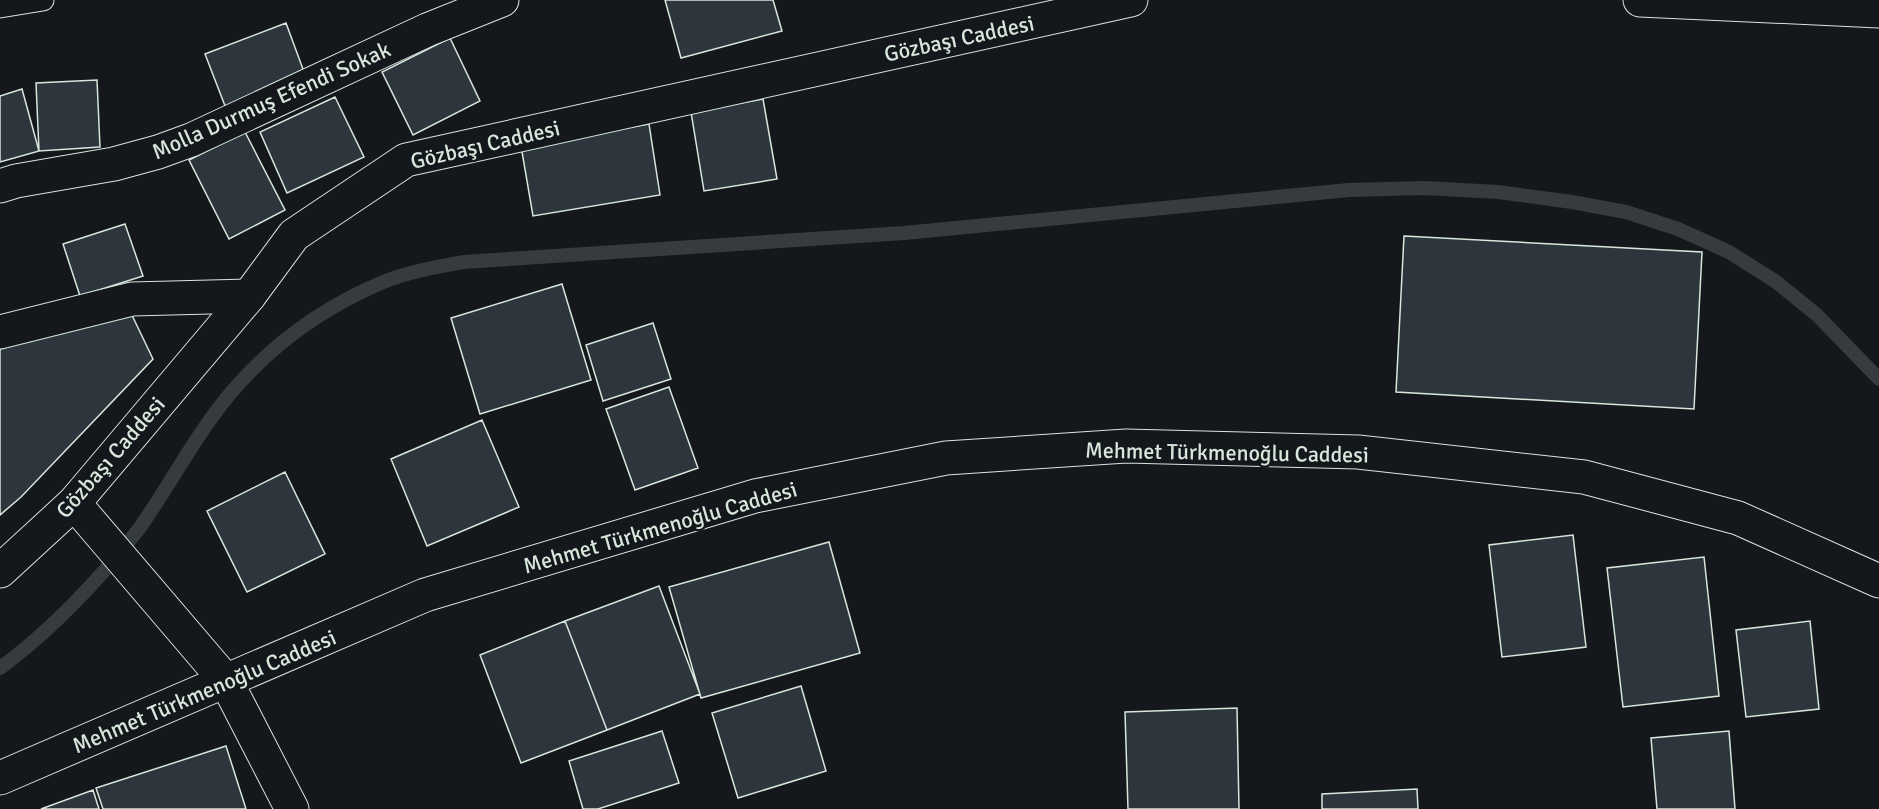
<svg xmlns="http://www.w3.org/2000/svg" width="1879" height="809" font-family="Signika,sans-serif">
<style>
.lines{fill:none;stroke-linecap:round;stroke-linejoin:round}
.stream{stroke:#363b3e;stroke-width:14}
.building{fill:#2c363c;stroke:#d8e6dc;stroke-width:1.5}
.lane-casing{stroke:#d8e6dc;stroke-width:23}
.street-casing{stroke:#d8e6dc;stroke-width:35}
.secondary-casing{stroke:#d8e6dc;stroke-width:35}
.lane{stroke:#14181c;stroke-width:21}
.street{stroke:#14181c;stroke-width:33}
.secondary{stroke:#14181c;stroke-width:33}
.labels{text-anchor:middle;stroke-width:4.5;stroke-linejoin:round;paint-order:stroke}
.street-label{font-size:22px;fill:#d8e6dc;stroke:#14181c}
</style>
<rect width="100%" height="100%" fill="#14181c"/>
<g class="lines">
<path class="stream" d="M0 668C44 636 83 596 118 555 126 544 136 534 143 523 172 481 196 435 229 395 270 346 322 308 381 283 407 272 436 267 464 262L904 233 1349 190 1424 188 1498 192 1572 202 1626 212 1678 229 1729 252 1775 281 1817 315 1879 379"/>
</g>
<path class="building" d="M665 0H773L782 31 681 58Z
M286 23 307 80 227 111 205 54Z
M450 38 480 101 413 135 382 72Z
M97 80 100 147 39 151 36 83Z
M22 89 39 151 0 162V96Z
M335 97 364 157 287 193 260 132Z
M763 99 777 179 704 191 691 112Z
M649 124 660 195 533 216 521 146Z
M245 132 285 210 229 239 189 160Z
M125 224 143 276 80 296 63 244Z
M1404 236 1702 252 1694 409 1396 392Z
M562 284 591 380 480 414 451 318Z
M129 309 153 359 21 497 0 515V349Z
M653 323 671 379 603 401 586 345Z
M669 387 698 468 635 490 606 409Z
M482 420 519 507 427 546 391 459Z
M285 472 325 554 247 592 207 511Z
M1573 535 1586 647 1502 657 1489 545Z
M829 542 860 653 701 698 669 587Z
M1704 557 1719 696 1623 707 1607 568Z
M659 586 700 694 607 730 565 621Z
M565 621 607 730 521 763 480 655Z
M1810 621 1819 709 1746 717 1736 630Z
M801 686 826 771 738 798 712 713Z
M1237 708 1239 809H1128L1125 712Z
M662 731 679 783 598 809H583L569 761Z
M1729 731 1735 809H1657L1651 738Z
M226 746 246 809H103L96 788Z
M1417 789 1418 809H1322V794Z
M93 790 99 809H41Z"/>
<g class="lines">
<defs>
<path id="lane" d="M0 7 43 0"/>
<path id="street" d="M0 186 16 181 114 164 158 152 191 140 427 30 502 0
M0 332 132 299 249 296
M74 503 226 681 292 809"/>
<path id="secondary" d="M1640 0 1879 11
M0 571 74 503 249 296 294 235 406 160 1131 0
M0 778 425 595 755 496 946 458 1126 446 1358 452 1584 477 1738 518 1879 581"/>
</defs>
<use href="#lane" class="lane-casing"/>
<use href="#street" class="street-casing"/>
<use href="#secondary" class="secondary-casing"/>
<use href="#lane" class="lane"/>
<use href="#street" class="street"/>
<use href="#secondary" class="secondary"/>
</g>
<g class="labels">
<g class="street-label">
<text transform="translate(959 38) rotate(-12)" y="8">Gözbaşı Caddesi</text>
<text transform="translate(271 100) rotate(-24)" y="8">Molla Durmuş Efendi Sokak</text>
<text transform="translate(485 144) rotate(-13)" y="8">Gözbaşı Caddesi</text>
<text transform="translate(1227 452) rotate(1)" y="8">Mehmet Türkmenoğlu Caddesi</text>
<text transform="translate(110 457) rotate(-49)" y="8">Gözbaşı Caddesi</text>
<text transform="translate(660 527) rotate(-16)" y="8">Mehmet Türkmenoğlu Caddesi</text>
<text transform="translate(204 691) rotate(-23)" y="8">Mehmet Türkmenoğlu Caddesi</text>
</g>
</g>
</svg>
